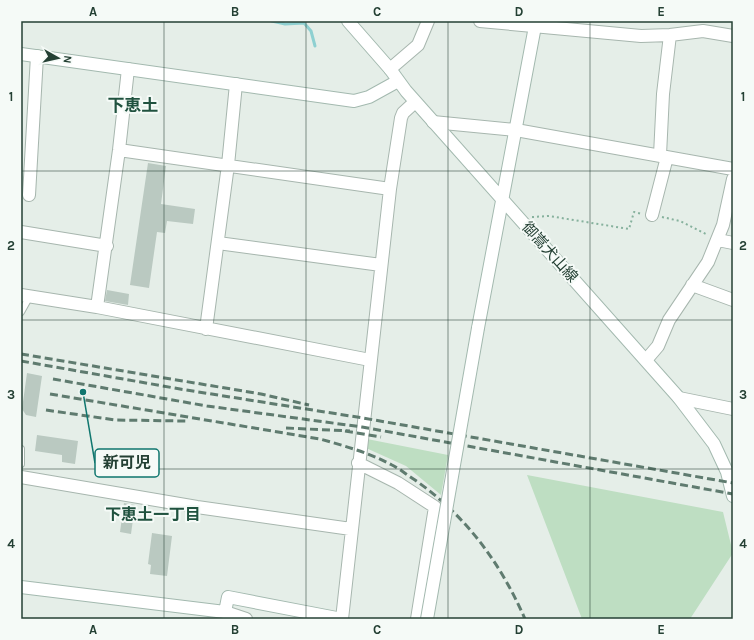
<svg xmlns="http://www.w3.org/2000/svg" width="754" height="640" font-family="Karla,'Noto Sans JP',sans-serif">
<style>
.green{fill:#bedec2}
.lines{fill:none;stroke-linecap:round;stroke-linejoin:round}
.stream{stroke:#8ed0d1;stroke-width:3}
.building{fill:#bac9c1}
.lane-casing{stroke:#a7b6ae;stroke-width:8}
.street-casing{stroke:#a7b6ae;stroke-width:14}
.secondary-casing{stroke:#a3b9af;stroke-width:14}
.path{stroke:#86b19d;stroke-width:2;stroke-dasharray:2 3;stroke-linecap:butt}
.lane{stroke:#fff;stroke-width:6}
.street{stroke:#fff;stroke-width:12}
.secondary{stroke:#fff;stroke-width:12}
.rail{stroke:#5f7b6f;stroke-width:3;stroke-dasharray:8 4;stroke-linecap:butt}
.secondary-bridge-casing{stroke:#a3b9af;stroke-width:14;stroke-linecap:butt}
.secondary-bridge{stroke:#fff;stroke-width:12}
.grid{fill:none;stroke:#244034;stroke-width:1;stroke-opacity:0.55}
.labels{text-anchor:middle;stroke-width:4;stroke-linejoin:round;paint-order:stroke}
.street-label{font-size:15px;fill:#244034;stroke:#f5faf7}
.neighbourhood-label{font-size:16px;font-weight:bold;fill:#20523f;stroke:#f5faf7}
.quarter-label{font-size:17px;font-weight:bold;fill:#20523f;stroke:#f5faf7}
.leader{fill:none;stroke:#0f766e;stroke-width:1.5}
.callout-dot{fill:#0f766e;stroke:#f5faf7;stroke-width:1.5}
.callout{fill:#f5faf7;stroke:#0f766e;stroke-width:1.5}
.callout-label{font-size:16px;text-anchor:middle;font-weight:bold;fill:#244034}
.neatline{fill:none;stroke:#244034;stroke-width:1.5}
.grid-label{font-size:13px;text-anchor:middle;font-weight:bold;fill:#244034}
</style>
<rect width="100%" height="100%" fill="#e5eee8"/>
<path class="green" d="M367 439 448 455 441 495 406 466 366 448Z
M527 475 723 512 733 553 690 619H582Z"/>
<g class="lines">
<path class="stream" d="M272 21 285 24 304 23 311 31 315 46"/>
</g>
<path class="building" d="M148 163 166 166 161 204 195 209 193 224 167 221 165 233 157 232 149 288 130 285Z
M107 290 129 294 128 305 105 301Z
M27 373 42 376 36 417 26 415 22 409Z
M37 435 78 441 75 464 62 462V455L35 451Z
M124 503 135 505 131 534 120 532Z
M152 533 172 536 167 576 150 574 151 565 148 564Z"/>
<g class="lines">
<defs>
<path id="lane" d="M21 312 30 296
M21 449V464"/>
<path id="street" d="M480 21 641 36 670 35 703 31 733 36
M390 69 418 45 428 21
M433 122 516 130 733 169
M119 150 390 189
M660 155 663 94 670 35
M29 195 37 56
M652 215 667 157
M21 232 107 246
M718 240 733 243
M218 243 381 265
M692 285 733 300
M21 295 97 307 370 360
M97 307 119 150 128 69
M206 329 228 165 236 84
M646 360 658 346 669 320 708 262 723 225 733 179
M679 398 733 409
M358 463 398 483 435 507 417 619
M21 477 197 507 351 529
M225 612 246 619
M342 619 390 189 401 118 403 113 415 102"/>
<path id="secondary" d="M348 21 390 69 406 91 679 398 714 444 727 472 733 496
M21 54 354 101 369 97 398 81
M478 328 536 21
M21 587 225 612 228 597 342 619"/>
</defs>
<use href="#lane" class="lane-casing"/>
<use href="#street" class="street-casing"/>
<use href="#secondary" class="secondary-casing"/>
<path class="path" d="M532 217 549 216 629 229 634 212 642 214
M662 217 680 221 708 235"/>
<use href="#lane" class="lane"/>
<use href="#street" class="street"/>
<use href="#secondary" class="secondary"/>
<path class="rail" d="M21 354 261 394 309 405
M21 361 180 389 363 418 733 483
M53 379 207 406 362 427 733 494
M50 394 320 439C345 446 370 453 392 465 400 469 407 475 415 480 466 516 500 562 525 619
M46 410 115 420 186 421
M286 428 350 431
M345 431 381 437"/>
<defs>
<path id="secondary-bridge" d="M427 619 478 328"/>
</defs>
<use href="#secondary-bridge" class="secondary-bridge-casing"/>
<use href="#secondary-bridge" class="secondary-bridge"/>
</g>
<path class="grid" d="M164 21V619M306 21V619M448 21V619M590 21V619M21 171H733M21 320H733M21 469H733"/>
<g class="labels">
<g class="street-label">
<text transform="translate(550 252) rotate(48)" y="5">御嵩犬山線</text>
</g>
<g class="neighbourhood-label">
<text x="153" y="520">下恵土一丁目</text>
</g>
<g class="quarter-label">
<text x="133" y="111">下恵土</text>
</g>
</g>
<path class="leader" d="M83 392L95 463"/>
<circle class="callout-dot" cx="83" cy="392" r="4"/>
<rect class="callout" x="95" y="449" width="64" height="28" rx="4"/>
<g class="callout-label">
<text x="127" y="468">新可児</text>
</g>
<rect width="754" height="640" fill="none" stroke="#f5faf7" stroke-width="44"/>
<g transform="translate(58 58) rotate(98)" stroke="#f5faf7" stroke-width="3" paint-order="stroke">
<path d="M0-3L7 15L0 10L-7 15Z" fill="#244034"/>
<text y="-6" font-size="11" font-weight="bold" text-anchor="middle" fill="#244034">N</text>
</g>
<rect x="22" y="22" width="710" height="596" class="neatline"/>
<g class="grid-label">
<text x="93" y="16">A</text>
<text x="235" y="16">B</text>
<text x="377" y="16">C</text>
<text x="519" y="16">D</text>
<text x="661" y="16">E</text>
<text x="11" y="101">1</text>
<text x="743" y="101">1</text>
<text x="11" y="250">2</text>
<text x="743" y="250">2</text>
<text x="11" y="399">3</text>
<text x="743" y="399">3</text>
<text x="11" y="548">4</text>
<text x="743" y="548">4</text>
<text x="93" y="634">A</text>
<text x="235" y="634">B</text>
<text x="377" y="634">C</text>
<text x="519" y="634">D</text>
<text x="661" y="634">E</text>
</g>
</svg>
